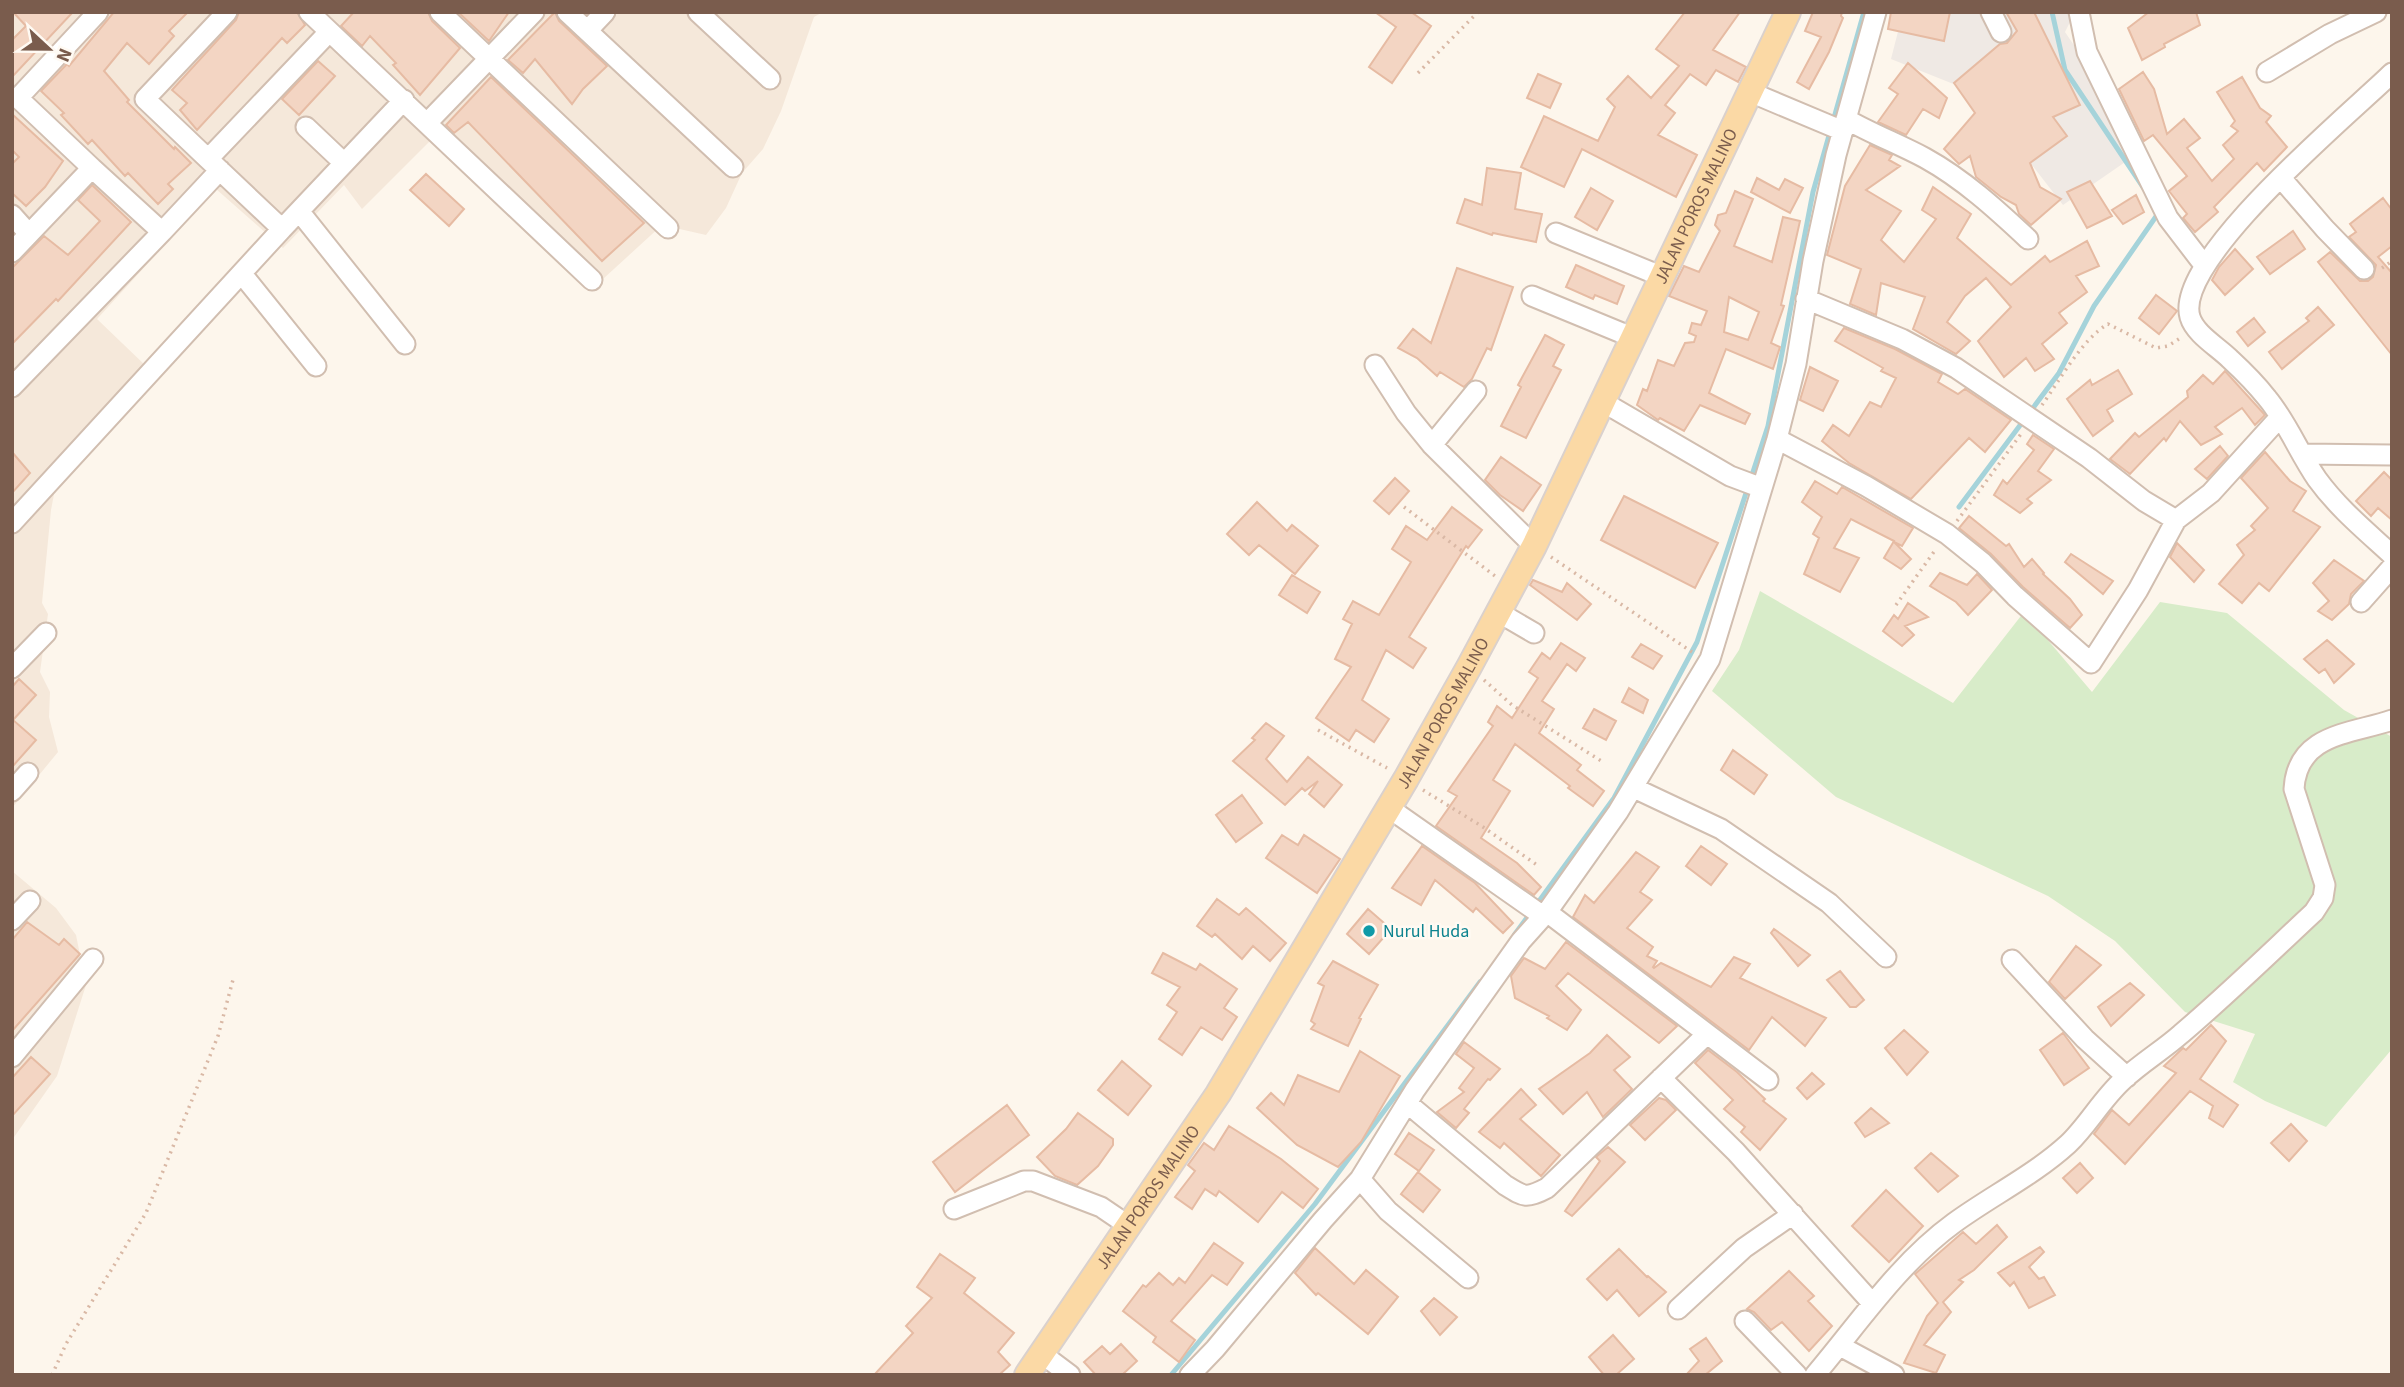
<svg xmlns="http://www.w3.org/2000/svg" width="2404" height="1387" font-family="'Source Sans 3',sans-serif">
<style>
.residential{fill:#f5e8da}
.industrial{fill:#efe9e4}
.green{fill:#d8ecc9}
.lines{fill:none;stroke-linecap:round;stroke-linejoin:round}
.stream{stroke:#a5d3da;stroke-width:5}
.building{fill:#f3d5c3;stroke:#e6bba3;stroke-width:2;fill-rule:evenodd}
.minor-casing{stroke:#d1beb0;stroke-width:23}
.major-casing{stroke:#dad1cd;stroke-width:28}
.path{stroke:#d9b8a5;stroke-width:3.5;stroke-dasharray:2 5;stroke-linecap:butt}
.minor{stroke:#fff;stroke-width:19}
.major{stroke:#fbd9a5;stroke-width:24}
.culture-dot{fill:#0f9aa8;stroke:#fffaf3;stroke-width:2.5}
.labels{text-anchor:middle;stroke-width:5;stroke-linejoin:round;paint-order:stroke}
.street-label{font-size:18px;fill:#7a5c4d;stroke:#fffaf3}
.culture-label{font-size:18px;fill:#0d838f;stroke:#fffaf3;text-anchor:start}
</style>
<rect width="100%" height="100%" fill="#fdf6ec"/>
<path class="residential" d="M12 12H823L814 17 781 111 763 149 742 173 726 208 706 235 662 225 603 279H590L433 138 362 209 344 185 283 248 216 189 97 319 147 367 59 468 51 510 42 603 48 614 40 672 50 692 49 717 58 752 12 808Z
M12 871 56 908 76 935 86 985 57 1076 12 1140Z"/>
<path class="industrial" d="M1903 12H2075L2065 32 2144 149 2063 205 1976 93 1891 59Z"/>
<path class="green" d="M1760 591 1953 703 2024 612 2092 692 2160 602 2227 613 2344 710 2392 737V1049L2326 1127 2265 1101 2233 1082 2255 1034 2185 1012 2115 941 2048 896 1836 797 1712 691 1739 650Z"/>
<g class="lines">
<path class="stream" d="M2052 12 2065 70 2143 187
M2030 412 2059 373 2094 306 2157 215 2155 211
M1751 478 1768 426 1813 192 1864 12
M1959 507 2024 420
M1515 934 1614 798 1697 642 1748 487
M1171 1375 1315 1204 1480 982"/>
</g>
<path class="building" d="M13 12H73L12 77V40L26 26Z
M114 12H188L169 31 174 36 149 64 127 43 104 71 129 100 127 102 174 149 175 147 191 163 168 184 173 189 158 204 128 173 125 176 92 140 88 144 61 115 64 113 41 91 67 64 69 66Z
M239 12H297L305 25 287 43 282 38 197 130 180 110 187 103 172 90 236 20Z
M354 12H428L432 21 460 48 420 95 393 65 396 63 370 36 362 46 341 26Z
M458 12H509L489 41Z
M555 12 559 21 607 66 583 89 572 104 535 59 523 73 508 60Z
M1375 12H1411L1431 26 1392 83 1369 67 1396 27Z
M1685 12H1740L1713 50 1746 67 1738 82 1716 70 1706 85 1690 74 1665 105 1675 113 1658 135 1697 155 1676 197 1582 149 1564 187 1521 167 1544 116 1598 141 1615 107 1607 99 1628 76 1651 98 1679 66 1656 49Z
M1813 12H1842L1841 16 1843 18 1829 52 1809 89 1797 82 1821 37 1805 31Z
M1891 12H1950L1944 41 1888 29Z
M2006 12H2034L2080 105 2053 117 2067 136 2030 163 2040 187 2061 199 2031 225 2019 214 2016 205 2001 197 1976 177 1970 156 1959 164 1944 149 1975 113 1954 83 2000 44 2007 43 2017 31Z
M2149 12H2196L2200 25 2164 44 2165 47 2142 60 2128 28Z
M318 61 335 76 299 115 282 99Z
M1908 63 1947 98 1939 118 1923 109 1906 135 1878 122 1898 94 1889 88Z
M2143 72 2154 89 2167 134 2184 119 2200 138 2187 148 2212 181 2234 159 2223 145 2238 131 2231 126 2235 121 2217 92 2242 77 2260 108 2271 116 2266 122 2287 147 2264 171 2257 163 2214 207 2218 212 2195 232 2183 218 2187 214 2169 191 2187 176 2153 135 2144 141 2119 89Z
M1538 74 1561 84 1550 108 1527 98Z
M491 77 644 223 602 261 468 122 454 133 446 125Z
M12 114 63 161 45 187 26 206 12 193V164L19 157 12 150Z
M1870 145 1892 155 1889 160 1900 166 1866 190 1901 211 1881 240 1904 262 1936 219 1922 210 1933 187 1971 214 1957 238 2011 285 2045 256 2050 262 2087 241 2099 266 2076 276 2087 292 2059 313 2067 323 2042 344 2054 359 2035 371 2026 358 2004 377 1978 341 2011 307 1986 278 1965 296 1947 322 1970 341 1956 354 1913 329 1925 297 1881 283 1876 315 1850 304 1861 269 1827 255 1845 186Z
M1487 168 1521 173 1515 209 1542 214 1536 242 1493 233 1492 235 1457 223 1465 199 1482 205Z
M426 174 464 209 449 226 410 190Z
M1757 178 1779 190 1785 179 1803 188 1790 213 1751 192Z
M2090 181 2112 216 2087 228 2067 192Z
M92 185 131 222 58 301 56 299 12 344V268L44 236 68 255 100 221 78 200Z
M1591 188 1613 201 1597 230 1575 217Z
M1735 191 1753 199 1734 246 1772 262 1783 217 1800 221 1781 305 1784 306 1771 343 1780 347 1773 369 1726 349 1709 393 1750 414 1745 424 1700 405 1684 431 1660 418 1658 420 1637 405 1643 389 1647 391 1658 360 1674 366 1685 343 1694 342 1696 336 1689 333 1692 323 1701 325 1707 311 1669 296 1684 266 1699 272 1720 231 1715 225 1718 215 1726 213ZM1729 297 1759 312 1748 340 1724 332Z
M2136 195 2144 212 2123 224 2112 210Z
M2383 198 2392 210V246L2378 257 2392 273V355L2318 262 2330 252 2360 281H2368L2373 277 2376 265 2349 237 2356 232 2350 224Z
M2293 231 2305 249 2270 274 2257 257Z
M2235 249 2253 269 2225 295 2212 280 2219 267Z
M1576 265 1624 286 1617 304 1595 295 1593 299 1566 287Z
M1457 268 1513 287 1491 350 1487 348 1472 379 1464 387 1440 372 1437 376 1417 358 1398 348 1413 329 1431 343Z
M2156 295 2177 311 2159 334 2139 318Z
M2318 307 2334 325 2282 369 2269 352 2309 321 2306 318Z
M2254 318 2265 332 2248 346 2237 332Z
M1844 328 1895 349 1942 374 1938 382 1958 394 1965 389 2011 420 1985 452 1969 438 1911 499 1849 463 1822 441 1833 425 1849 436 1870 402 1881 407 1896 378 1881 371 1883 368 1835 341Z
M1545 335 1564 345 1553 366 1561 370 1526 438 1501 426 1521 387 1518 385Z
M1810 367 1838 381 1823 411 1800 400Z
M2118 370 2132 394 2107 410 2113 421 2093 436 2067 399 2090 380 2092 385Z
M2225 371 2265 415 2255 425 2242 408 2215 427 2222 434 2201 445 2180 421 2166 441 2164 438 2130 474 2110 459 2135 433 2139 437 2188 397 2187 391 2203 375 2213 384Z
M2033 435 2054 449 2038 471 2051 480 2027 499 2032 503 2020 513 1994 495 2003 480 2007 484 2034 450 2027 444Z
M2220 446 2228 456 2207 479 2195 469Z
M12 452 30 473 12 493Z
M2265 452 2290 481 2306 491 2293 511 2320 527 2269 591 2259 583 2242 603 2219 584 2244 555 2237 545 2255 530 2251 526 2268 508 2241 478Z
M1501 457 1541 485 1523 511 1500 495 1485 480Z
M2384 472 2392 480V520L2378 508 2371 516 2356 501Z
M1395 478 1409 491 1389 514 1374 501Z
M1815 481 1837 494 1842 487 1913 528 1902 546 1894 542 1911 559 1901 569 1884 558 1894 541 1851 519 1834 548 1859 558 1840 592 1804 574 1819 538 1813 534 1822 517 1802 502Z
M1624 496 1718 543 1695 588 1601 540Z
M1257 502 1287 531 1292 525 1318 546 1295 574 1259 545 1249 555 1227 534Z
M1452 507 1482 530 1468 548 1466 546 1409 637 1426 648 1413 668 1386 650 1362 700 1389 719 1374 742 1356 730 1349 741 1316 718 1351 667 1335 659 1352 624 1343 619 1353 601 1379 615 1411 562 1392 549 1406 526 1427 540Z
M1969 516 2006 546 2009 544 2024 567 2032 559 2044 573 2043 574 2070 599 2082 615 2070 628 2023 587 1991 554 1959 528Z
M2177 543 2204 570 2194 582 2170 557Z
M2071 554 2113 581 2103 594 2065 562Z
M2334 560 2364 581 2351 594 2349 604 2332 620 2318 611 2329 601 2313 583Z
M1940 573 1967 585 1977 574 1992 590 1968 615 1956 602 1930 586Z
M1292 575 1320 592 1307 613 1279 595Z
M1533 580 1562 592 1567 583 1591 604 1577 620 1530 585Z
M1908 603 1928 617 1905 626 1914 635 1902 646 1883 631 1894 615 1898 619Z
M2327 640 2354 664 2334 683 2325 669 2319 673 2304 659Z
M1561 643 1585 658 1576 671 1567 664 1542 701 1554 709 1539 733 1581 765 1577 770 1604 791 1593 806 1568 788 1570 786 1515 744 1493 780 1510 791 1481 838 1517 863 1541 887 1534 895 1436 826 1457 796 1448 791 1493 726 1488 722 1497 706 1512 718 1538 678 1529 672 1542 653 1550 659Z
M1641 644 1662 656 1653 669 1632 657Z
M19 679 36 695 13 720 36 740 12 767V687Z
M1629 688 1648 700 1643 713 1622 702Z
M1594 709 1616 721 1606 740 1583 728Z
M1266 723 1284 736 1266 759 1287 782 1308 757 1342 785 1324 807 1309 794 1318 781 1305 791 1302 788 1285 805 1233 761 1255 740 1252 738Z
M1733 750 1767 775 1754 794 1721 770Z
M1242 795 1262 823 1236 842 1216 815Z
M1282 835 1298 845 1304 835 1340 859 1317 893 1266 858Z
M1422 846 1475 883 1513 923 1503 933 1476 908 1473 912 1435 880 1421 905 1392 888Z
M1701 846 1727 864 1711 885 1686 866Z
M1636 852 1659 867 1640 892 1652 900 1627 928 1653 947 1647 956 1657 961 1653 967 1654 968 1661 963 1711 987 1734 957 1750 964 1740 978 1826 1018 1805 1046 1772 1017 1749 1050 1573 917 1585 895 1594 903Z
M1217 899 1239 915 1246 908 1286 943 1270 961 1253 946 1242 959 1215 934 1212 937 1197 926Z
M1368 909 1391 929 1369 954 1347 934Z
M27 922 59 945 64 939 80 954 12 1031V940Z
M1774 929 1810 955 1798 966 1771 933Z
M1566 942 1677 1026 1659 1043 1568 973 1556 986 1581 1010 1567 1030 1547 1018 1549 1016 1515 998 1511 976 1524 958 1545 969Z
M2076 946 2101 965 2065 999 2049 982Z
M1163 953 1196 970 1200 964 1237 989 1224 1008 1237 1017 1222 1040 1201 1027 1182 1055 1159 1039 1177 1012 1167 1005 1180 987 1152 973Z
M1333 961 1378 985 1359 1018 1361 1019 1348 1046 1311 1029 1315 1024 1311 1021 1324 986 1318 983Z
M1840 971 1864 1000 1856 1007H1850L1827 980Z
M2130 983 2144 995 2111 1026 2098 1007Z
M2211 1025 2226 1041 2200 1079 2238 1105 2223 1127 2209 1118 2213 1106 2190 1091 2125 1164 2094 1134 2112 1110 2129 1125 2176 1073 2164 1066 2183 1048 2186 1050Z
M1904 1030 1928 1052 1907 1075 1885 1048Z
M2063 1033 2089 1068 2064 1085 2040 1050Z
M1607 1035 1630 1057 1614 1070 1632 1089 1603 1117 1587 1092 1563 1114 1539 1089 1590 1053Z
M1464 1042 1500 1069 1490 1080 1488 1079 1464 1109 1469 1113 1456 1128 1437 1112 1464 1092 1459 1088 1474 1068 1456 1054Z
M1708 1050 1737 1072 1765 1099 1763 1101 1786 1119 1760 1150 1741 1132 1745 1127 1724 1109 1733 1100 1695 1063Z
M1360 1051 1400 1076 1361 1142 1338 1167 1297 1145 1257 1108 1271 1093 1284 1105 1298 1075 1339 1092Z
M31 1057 50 1074 12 1116V1078Z
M1122 1061 1151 1086 1128 1115 1098 1090Z
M1812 1073 1824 1084 1807 1099 1797 1088Z
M1521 1089 1536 1105 1520 1119 1560 1155 1541 1176 1504 1143 1500 1148 1479 1132Z
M1659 1098 1666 1100 1676 1110 1645 1140 1630 1125Z
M1007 1105 1029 1135 955 1192 933 1162Z
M1871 1108 1889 1123 1865 1137 1855 1123Z
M1078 1113 1113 1139V1145L1098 1166 1077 1185 1055 1176 1037 1157 1066 1129Z
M2291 1124 2307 1141 2289 1161 2271 1143Z
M1229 1126 1281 1159 1318 1189 1303 1208 1282 1192 1258 1222 1219 1191 1216 1196 1205 1189 1192 1209 1175 1197 1195 1171 1188 1165 1204 1143 1214 1150Z
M1409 1133 1434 1150 1419 1171 1395 1154Z
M1608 1147 1625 1162 1572 1216 1565 1211 1600 1161 1596 1157Z
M1931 1153 1958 1176 1938 1192 1915 1168Z
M2080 1163 2093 1178 2077 1193 2063 1178Z
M1418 1172 1440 1190 1423 1212 1401 1194Z
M1886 1190 1923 1226 1889 1262 1852 1226Z
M1997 1225 2007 1237 1974 1270 1959 1280 1963 1282 1943 1302 1951 1312 1924 1345 1945 1355 1936 1373 1904 1363 1927 1316 1938 1303 1915 1274 1963 1232 1976 1244Z
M1214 1243 1243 1263 1227 1285 1212 1275 1171 1321 1195 1340 1179 1362 1153 1342 1156 1337 1123 1311 1143 1285 1146 1287 1159 1273 1173 1285 1179 1278 1185 1283Z
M2040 1247 2044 1252 2029 1267 2039 1279 2044 1277 2055 1295 2029 1308 2014 1282 2010 1286 1998 1273Z
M1315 1248 1354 1284 1366 1270 1398 1297 1368 1334 1318 1293 1316 1295 1295 1273Z
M1619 1249 1647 1277 1648 1276 1666 1292 1639 1316 1617 1290 1607 1300 1587 1279Z
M940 1254 975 1278 964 1293 1014 1333 998 1352 1010 1365 999 1375H874L913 1333 906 1326 932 1298 917 1287Z
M1789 1271 1814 1296 1808 1301 1832 1326 1809 1351 1782 1322 1771 1330 1754 1312 1747 1309Z
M1434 1298 1457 1317 1440 1335 1421 1311Z
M1613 1335 1634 1359 1616 1375H1604L1589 1357Z
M1706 1338 1722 1361 1705 1375H1686L1699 1361 1690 1349Z
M1121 1344 1137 1361 1122 1375H1096L1084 1362 1102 1346 1110 1354Z"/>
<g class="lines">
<defs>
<path id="minor" d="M227 12 145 99 208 159 329 32
M309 12 592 280
M440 12 668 228
M567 12 733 167
M698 12 770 79
M1991 12 2001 32
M2079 12 2087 52 2168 218 2204 265
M588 30 605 12
M2267 72 2330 34 2376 12
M2392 73C2351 113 2173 260 2190 317 2195 334 2218 347 2230 359 2243 371 2256 384 2267 398 2287 422 2299 453 2317 479 2338 508 2366 531 2392 555
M1750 92 1843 131
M1846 119C1872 134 1899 144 1925 158 1963 179 1996 209 2028 239
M427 123 534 12
M306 127 344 163
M208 159 282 229 404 100
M2281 178 2325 229 2364 269
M299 211 405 344
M12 215 29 234
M162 232 220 170
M1556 233 1663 277
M12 252 92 168 18 98 98 12
M242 274 316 366
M1532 296 1634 338
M1375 365 1406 413 1432 445 1534 546
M12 387 162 232 92 168
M1603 402 1730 476 1762 488
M1777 439 1866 486 1947 534 1983 563 2015 596 2091 663 2138 590 2176 520 2144 501 2089 458 1956 368 1902 339 1806 299
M1432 445 1476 391
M2302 454 2392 455
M2176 520 2211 493 2280 417
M12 523 282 229
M2361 602 2392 567
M1498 612 1534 633
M12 668 46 633
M1634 788 1721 829 1829 903 1886 957
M12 791 28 773
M1389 808 1543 916
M1547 912 1768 1080
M12 920 30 901
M2012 960 2085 1039 2127 1077
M12 1057 93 959
M1661 1078 1736 1152 1872 1303
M1407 1103 1505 1185C1524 1197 1526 1199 1547 1188L1707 1034
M1360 1179 1388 1211 1468 1278
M954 1209 1024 1181H1033L1101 1207 1129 1226
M1678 1309 1744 1248 1793 1214
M1745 1321 1797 1375
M1840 1346 1894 1375
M1042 1354 1070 1375
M1190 1375 1215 1349 1323 1220 1360 1179 1415 1090 1521 941 1547 912 1618 812 1710 659 1777 439 1796 364 1813 261 1836 155 1876 12
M1815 1375C1859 1323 1899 1263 1954 1223 1991 1196 2034 1175 2068 1144 2088 1125 2102 1099 2123 1080 2141 1063 2163 1050 2181 1034 2227 995 2270 953 2314 912L2323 898 2325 885 2294 789C2297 733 2352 734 2392 720"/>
<g id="major">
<path id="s1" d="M1027 1375 1218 1094 1406 779 1469 667 1534 546 1788 12"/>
</g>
</defs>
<use href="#minor" class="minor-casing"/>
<use href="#major" class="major-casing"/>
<path class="path" d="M1418 73 1478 12
M2382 268 2392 261
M2042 405C2060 380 2082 339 2108 324L2156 348 2168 346 2182 337
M1404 507 1495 576
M1957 521 2021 434
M1551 557 1692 652
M1896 605 1936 549
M1484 680 1512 705 1603 762
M1318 730 1387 768
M1423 790 1483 827 1537 865
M52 1375 66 1344 146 1213 218 1036 234 976"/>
<use href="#minor" class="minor"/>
<use href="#major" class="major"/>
</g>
<circle class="culture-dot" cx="1369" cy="931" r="7"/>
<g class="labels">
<g class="street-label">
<text dy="6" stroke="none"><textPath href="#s1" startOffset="1349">JALAN POROS MALINO</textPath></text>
<text dy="6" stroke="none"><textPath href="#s1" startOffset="782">JALAN POROS MALINO</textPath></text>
<text dy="6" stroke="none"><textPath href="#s1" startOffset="215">JALAN POROS MALINO</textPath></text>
</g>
<g class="culture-label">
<text x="1383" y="937">Nurul Huda</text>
</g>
</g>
<rect width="2404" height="1387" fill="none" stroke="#7a5c4d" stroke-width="28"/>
<g transform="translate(49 49) rotate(112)" stroke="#fffaf3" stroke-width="5" paint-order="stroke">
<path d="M0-5L12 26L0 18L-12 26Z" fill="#7a5c4d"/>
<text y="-10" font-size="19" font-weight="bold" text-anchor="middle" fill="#7a5c4d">N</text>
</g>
</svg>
